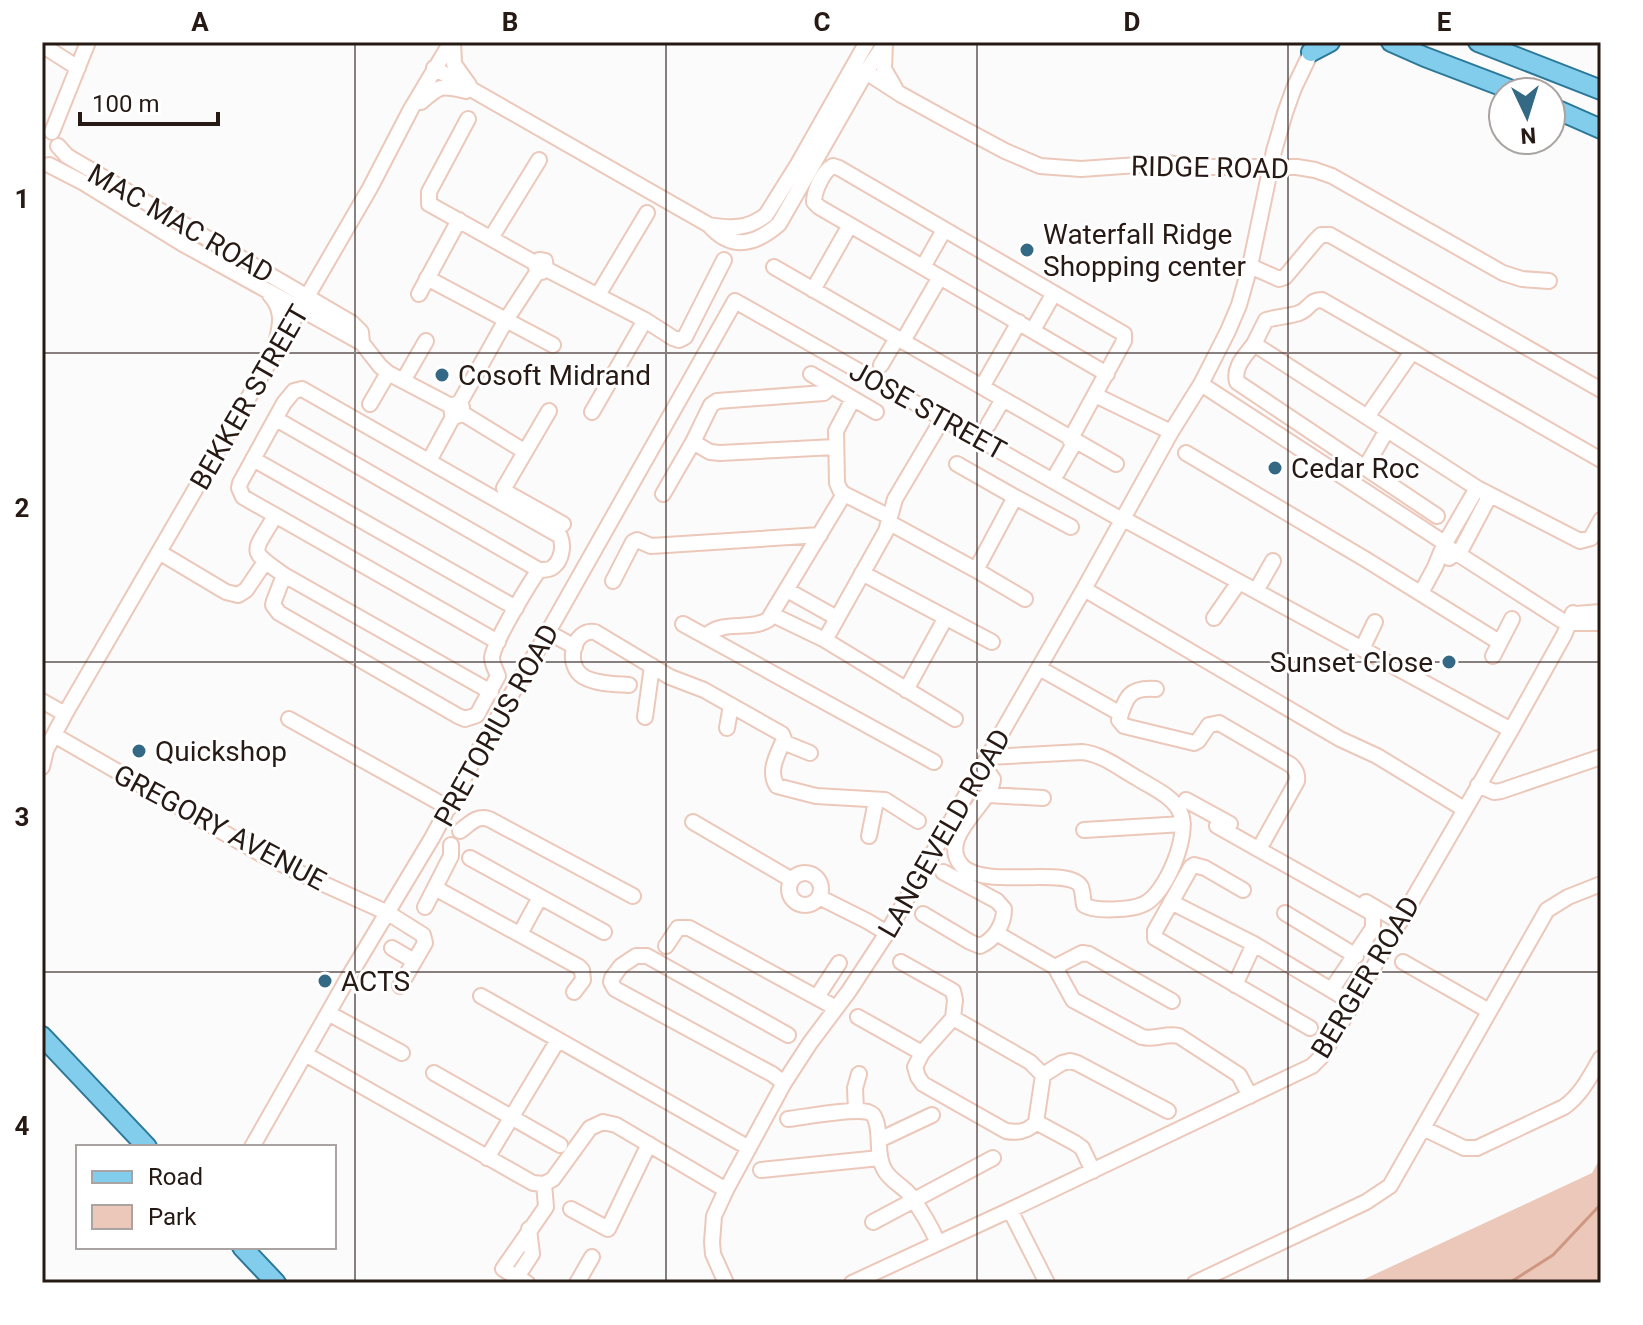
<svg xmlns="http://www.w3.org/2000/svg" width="1643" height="1325" font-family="Roboto,sans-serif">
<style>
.green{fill:#ecc8ba}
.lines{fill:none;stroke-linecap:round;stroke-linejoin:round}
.stream{stroke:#ce9781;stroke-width:3}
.minor-casing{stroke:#ecc8ba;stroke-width:18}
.major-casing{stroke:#2c7898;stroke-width:22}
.minor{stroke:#fff;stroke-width:14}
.major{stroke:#82ccec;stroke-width:18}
.grid{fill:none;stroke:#271a15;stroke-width:2;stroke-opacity:0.55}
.poi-dot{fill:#336984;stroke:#fff;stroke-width:3}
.labels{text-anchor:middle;stroke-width:6;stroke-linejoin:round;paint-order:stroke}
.street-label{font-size:28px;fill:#271a15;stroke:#fff}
.poi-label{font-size:28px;fill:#271a15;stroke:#fff;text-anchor:start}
.neatline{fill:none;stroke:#271a15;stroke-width:3}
.grid-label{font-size:26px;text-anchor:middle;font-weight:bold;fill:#271a15}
</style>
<rect width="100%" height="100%" fill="#fbfbfb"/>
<path class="green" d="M1601 1157V1283H1356L1592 1173Z"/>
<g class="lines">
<path class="stream" d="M1509 1283 1553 1255 1601 1204"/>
<defs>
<path id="minor" d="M453 42 454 64 469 85
M885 44 884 69 895 88
M42 45 78 68
M434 68 709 225C732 251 755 245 779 224L866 72 886 42
M866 72 900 94 949 121 1005 151 1040 166 1081 169 1166 163 1201 167H1297L1315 170 1332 176 1503 273 1522 279 1549 281
M421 102C440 85 441 85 466 91
M468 119 429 192V204L535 263 537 271 542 272 546 269 545 261 539 260 535 263
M52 132 88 42
M58 146 67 156 352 323 361 332 362 343
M49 165 84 183 183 244 362 343 380 366 388 373 451 406 458 403 462 407V413L457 416 452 414 451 406
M709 225C731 229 748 229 766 215L798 164 867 42
M491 238 539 160
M1250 266 1279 279 1285 277 1316 240 1321 235H1330L1601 390
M774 267 1116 464
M923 267 944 230
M546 269 645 320 673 338 679 340 685 337 724 260
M427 278 553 345
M813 290 850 225
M419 294 459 220
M270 295C283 309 281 323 277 339
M598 295 647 213
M1033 330 1054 293
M903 341 940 277
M1254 344C1245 356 1233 367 1237 382L1437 516
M881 365 897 338
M811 374 876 412
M403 381 426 341
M1201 384 1440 540 1444 545 1561 620 1575 623H1601
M982 387 1019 322
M1095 395 1171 432
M853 399 836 431 837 483 840 490 844 494 890 517
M370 404 388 373
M459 404 506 320 538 271
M549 411 504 488 506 492 563 524
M592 412 645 320
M462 413 524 451
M1367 417 1412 352
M276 419 539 570C543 570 550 570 553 567 562 560 564 546 560 536L302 389 294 391 284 403 240 483 239 488 243 497 498 642
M988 425 1003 399
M1070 440 1124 341V334L839 168 833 166C823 171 814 191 814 202L819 207 1107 374
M693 442 710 452 720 453 835 447
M1186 453 1365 559 1499 642
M253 459 516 608
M1601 460 1322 300C1309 300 1310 309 1299 313 1292 316 1276 317 1266 320L1254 344 1477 488 1580 541 1591 538 1601 520
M429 461 454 415
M957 464 1015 497
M1365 468 1387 430
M1057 473 1075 442
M663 494 693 442 711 405 717 401 811 394 824 393 831 386
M275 516C253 554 247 549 284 575L491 692
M890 523 976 570 1025 599
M159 552 226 592 238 595 246 590 265 562
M1449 558 1462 548 1490 495
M976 570 1015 497 1071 527
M862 573 992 642
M284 575 274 601 273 605 279 613 458 716 465 719 477 715 498 676C496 670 492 664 492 658 493 643 529 584 539 570
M613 581 633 542 637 540 651 546 820 535
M1084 589 1340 739 1377 756 1464 809
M787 590 837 618
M1256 591 1273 561
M1421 593 1435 567 1444 545 1477 488
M1576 614 1601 612
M773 615 825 640 955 719
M1214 618 1239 582
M683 624 934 762
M548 632 575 647
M707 635C723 620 749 631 768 620L844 494
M825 640 886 531 895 499 943 418
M1362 649 1375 622
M1493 656 1512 619
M1039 668 1121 714
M629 685C615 684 596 684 584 677 564 666 573 628 595 632L670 677 704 690 782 734 784 739C778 754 767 771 777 786L816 796 885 800 918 821
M1156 689C1130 687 1126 696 1119 720L1124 726 1194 743 1198 741 1209 725 1219 723 1291 765C1296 770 1298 774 1297 781L1263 842
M906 690 945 619
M42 701 65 714
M645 717 652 666
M289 719 449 808
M727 728 731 705
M54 735 261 854 306 876 388 913 423 935 425 943 400 986
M783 742 810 753
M983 765 993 779C992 804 936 837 962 866 985 890 1070 865 1081 887 1083 892 1083 900 1084 905 1095 912 1132 910 1144 904 1166 894 1191 833 1180 812 1173 796 1151 787 1137 778 1119 768 1102 754 1082 752L988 757
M42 767 46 750 65 714 370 188 411 109 451 42
M1478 785 1494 792 1501 791 1601 757
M988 795 1043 798
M1186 800 1230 824
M693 822 792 880
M1217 826 1370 912 1373 916V928L1332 989
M1084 830 1183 824
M460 831C470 824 476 815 489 819L633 896
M869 836 876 801
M470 858 604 932
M789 889a16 16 0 1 1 32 0a16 16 0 1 1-32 0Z
M1601 884 1568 897 1547 910 1423 1128 1464 1148H1477L1564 1107C1582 1094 1590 1076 1601 1058
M435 888 579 967 582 970 583 980 574 992
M1243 890 1205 868 1194 865 1191 867 1155 931V938L1310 1028
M819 897 867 921 887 933
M1171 902 1254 944 1353 1003
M1366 902 1400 922
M425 907 451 856V845
M1285 913 1356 956
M923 914 970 942 980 946C994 940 1004 925 1004 909L997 901 943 872
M996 933 1055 967 1073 1000 1142 1037C1155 1040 1166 1033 1179 1036L1239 1075 1250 1096
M520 934 540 897
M666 946 678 928H689L836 1008
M392 948 414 961
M901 962 953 991 955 1000 953 1018
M1403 962 1489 1011
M1055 967 1082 953 1089 954 1172 1001
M1235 985 1254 944
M481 996 749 1148
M817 997 839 963
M328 1013 402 1053
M858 1017 922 1053
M305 1054 533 1183 544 1184 553 1179 590 1128 603 1122 616 1125 726 1190
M434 1073 560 1145
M1043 1075 1030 1062 953 1018 922 1053 915 1067 918 1077 923 1084 1006 1131C1018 1133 1028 1132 1036 1122L1043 1075 1062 1063 1070 1061 1077 1063 1168 1111
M784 1083 772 1074 615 989 611 982 612 978 621 966 636 956H647L788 1035
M856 1111 855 1088 859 1074
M788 1119C805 1117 853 1108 868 1112 873 1114 874 1115 876 1121 881 1136 876 1155 884 1169 890 1181 902 1185 910 1195 921 1210 931 1227 938 1243
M1036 1122 1075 1143 1082 1148 1093 1171
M879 1140 932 1115
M252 1147 348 978 432 838 480 748 548 632 735 301 1122 520 1131 523 1511 730
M487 1158 558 1040
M761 1170 880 1158
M571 1209 608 1229 649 1144
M1010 1210 1047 1283
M873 1222 993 1158
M517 1277 532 1254 529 1229
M527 1283 503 1269 546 1207 544 1184
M577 1283 592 1257
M726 1283 713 1254 712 1242 714 1216 726 1190 784 1083 810 1043 849 991 887 933 1084 589 1171 432 1201 384 1228 331 1239 305 1250 266 1274 151 1285 113 1294 88 1315 44
M852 1283 1010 1210 1312 1066 1322 1056 1511 730 1564 635 1573 613
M1195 1283 1366 1202 1390 1186 1423 1128"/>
<path id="major" d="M1391 42 1425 57 1517 92
M1478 42 1601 90
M1311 52 1330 42
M1551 107 1601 129
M42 1036 147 1147
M242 1247 276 1283"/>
</defs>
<use href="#minor" class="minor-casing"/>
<use href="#major" class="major-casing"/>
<use href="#minor" class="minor"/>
<use href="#major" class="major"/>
</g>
<path class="grid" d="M355 42V1283M666 42V1283M977 42V1283M1288 42V1283M42 353H1601M42 662H1601M42 972H1601"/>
<g class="poi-dot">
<circle cx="1027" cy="250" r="8"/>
<circle cx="442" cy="375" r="8"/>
<circle cx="1275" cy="468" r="8"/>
<circle cx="1449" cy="662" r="8"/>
<circle cx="139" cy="751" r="8"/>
<circle cx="325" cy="981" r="8"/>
</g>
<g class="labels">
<g class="street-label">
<text transform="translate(1210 167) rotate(1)" y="10">RIDGE ROAD</text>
<text transform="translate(181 223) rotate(30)" y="10">MAC MAC ROAD</text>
<text transform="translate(249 397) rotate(-60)" y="10">BEKKER STREET</text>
<text transform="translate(928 410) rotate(29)" y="10">JOSE STREET</text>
<text transform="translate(496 725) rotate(-61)" y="10">PRETORIUS ROAD</text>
<text transform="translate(220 827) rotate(28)" y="10">GREGORY AVENUE</text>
<text transform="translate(944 833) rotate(-60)" y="10">LANGEVELD ROAD</text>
<text transform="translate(1365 977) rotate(-59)" y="10">BERGER ROAD</text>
</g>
<g class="poi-label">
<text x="1043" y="244">Waterfall Ridge<tspan x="1043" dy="32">Shopping center</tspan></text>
<text x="458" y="385">Cosoft Midrand</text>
<text x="1291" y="478">Cedar Roc</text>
<text x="1433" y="672" text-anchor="end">Sunset Close</text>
<text x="155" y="761">Quickshop</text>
<text x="341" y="991">ACTS</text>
</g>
</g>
<rect width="1643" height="1325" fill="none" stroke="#ffffff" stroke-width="88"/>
<rect x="76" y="1145" width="260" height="104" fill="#ffffff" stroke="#a9a3a1" stroke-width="2"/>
<rect x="92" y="1171" width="40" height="12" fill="#82ccec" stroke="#a9a3a1" stroke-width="2"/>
<text x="148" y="1185" font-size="24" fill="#271a15">Road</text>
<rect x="92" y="1205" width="40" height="24" fill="#ecc8ba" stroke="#a9a3a1" stroke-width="2"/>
<text x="148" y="1225" font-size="24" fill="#271a15">Park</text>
<g transform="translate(1527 116) rotate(176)"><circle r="38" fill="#ffffff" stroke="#a9a3a1" stroke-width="2"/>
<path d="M0-6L14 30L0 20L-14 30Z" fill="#336984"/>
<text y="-12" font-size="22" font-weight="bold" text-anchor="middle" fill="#271a15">N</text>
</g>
<path d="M80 112v12h138v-12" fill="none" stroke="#271a15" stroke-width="4"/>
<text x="92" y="112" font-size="24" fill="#271a15" stroke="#ffffff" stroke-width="6" paint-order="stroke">100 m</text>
<rect x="44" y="44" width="1555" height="1237" class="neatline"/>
<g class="grid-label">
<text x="200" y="31">A</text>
<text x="510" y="31">B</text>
<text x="822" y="31">C</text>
<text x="1132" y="31">D</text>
<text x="1444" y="31">E</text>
<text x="22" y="208">1</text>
<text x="22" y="517">2</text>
<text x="22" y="826">3</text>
<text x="22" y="1135">4</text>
</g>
</svg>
